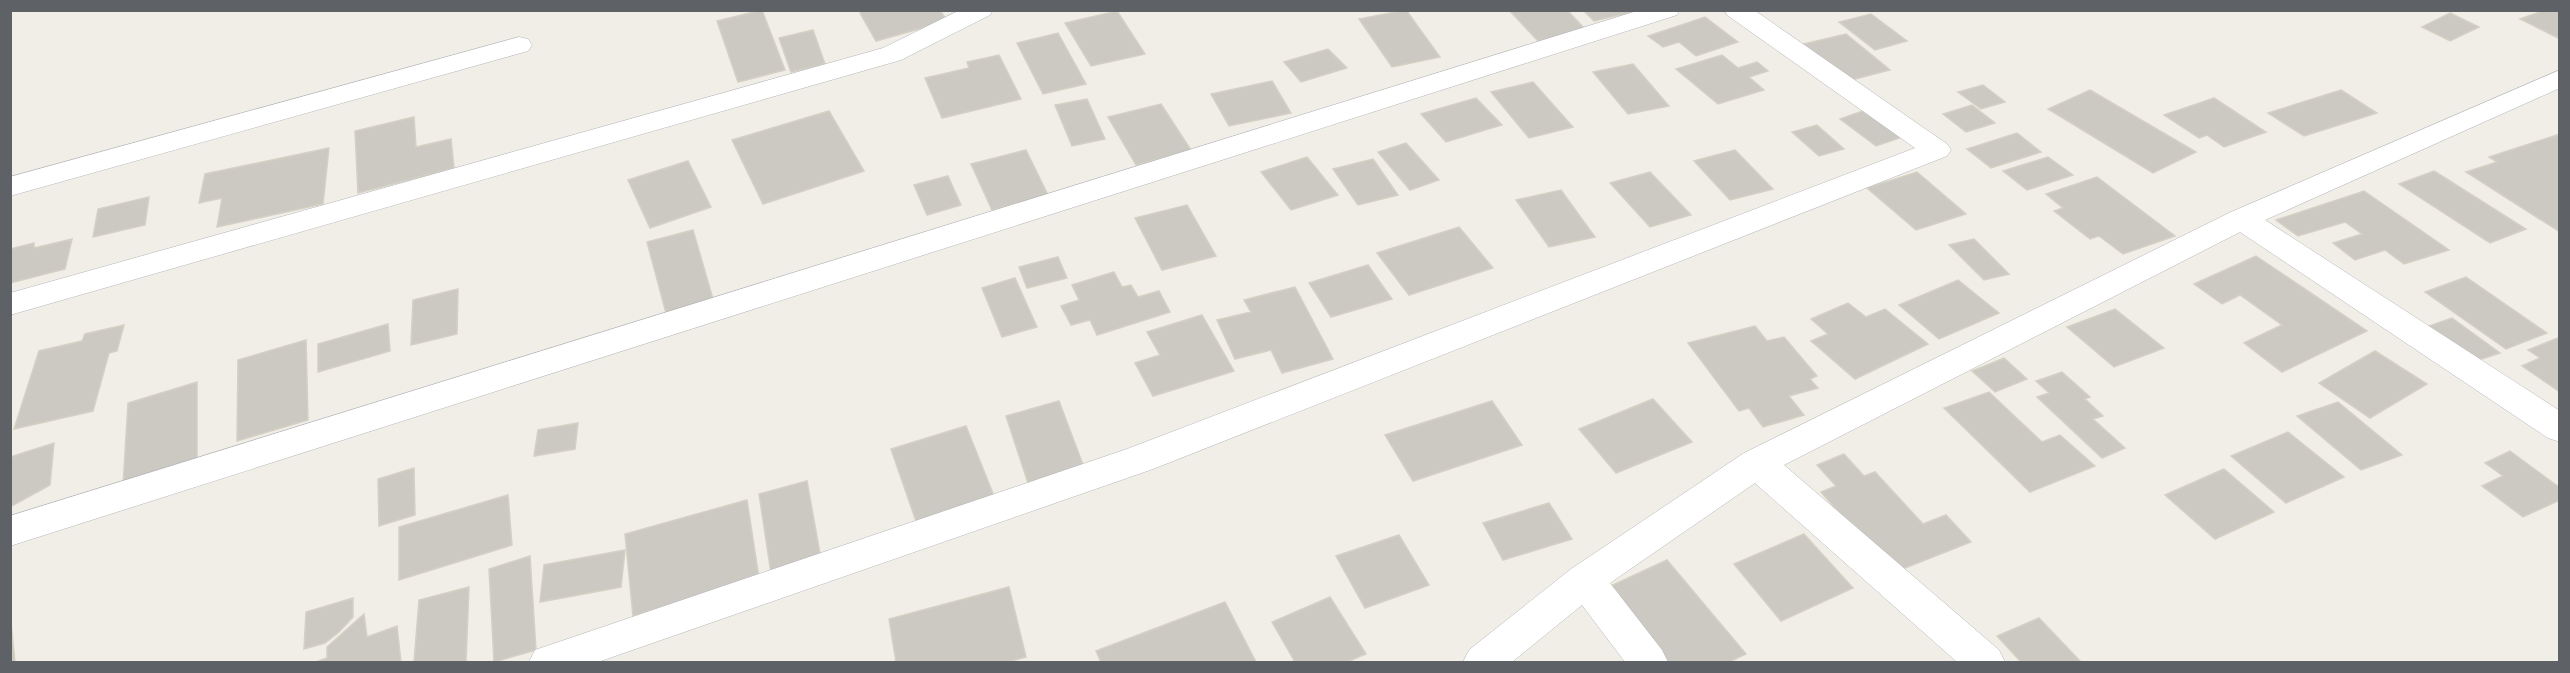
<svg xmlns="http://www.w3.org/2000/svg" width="2570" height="673" font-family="Quicksand,sans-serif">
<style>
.building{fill:#ccc9c3;stroke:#d5d0c4;stroke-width:1.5}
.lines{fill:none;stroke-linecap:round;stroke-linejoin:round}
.street-casing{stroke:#b4b7bb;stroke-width:1}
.street{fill:#fff;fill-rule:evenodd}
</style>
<rect width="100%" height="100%" fill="#f0eee6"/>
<path class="building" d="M762 10 785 70 738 82 717 21Z
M862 10H940L947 21 876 41 860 13Z
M1406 10 1440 57 1392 67 1359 19Z
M1509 10H1567L1585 29 1538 41Z
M1583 10H1631L1632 12 1594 21Z
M2546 10H2560V39L2520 19Z
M1117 11 1145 54 1091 66 1065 23Z
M2450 13 2479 27 2450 41 2422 27Z
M1871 14 1907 41 1875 50 1839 22Z
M1705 17 1738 42 1696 56 1679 42 1663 47 1648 36Z
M813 30 825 64 791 72 779 38Z
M1058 33 1086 84 1043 94 1017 43Z
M1846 34 1890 70 1848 81 1804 44Z
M1328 49 1347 68 1301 82 1284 62Z
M999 55 1021 99 942 118 925 78 969 68 967 62Z
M1722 55 1738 68 1757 62 1768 71 1749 77 1764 90 1718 104 1676 69Z
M1633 64 1669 106 1628 114 1593 72Z
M1272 81 1291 113 1229 126 1211 94Z
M1533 82 1573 127 1529 138 1491 92Z
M1983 85 2005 102 1981 109 1958 92Z
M2090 90 2196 152 2153 173 2048 109Z
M2341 90 2377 113 2304 136 2268 113Z
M1476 98 1502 125 1446 142 1421 114Z
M2214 98 2266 132 2224 147 2207 135 2199 138 2164 115Z
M1087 99 1105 139 1072 146 1055 105Z
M1161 104 1191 150 1136 165 1108 117Z
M1972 105 1995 123 1966 132 1943 114Z
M1874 107 1911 134 1876 146 1840 119Z
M829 111 864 171 763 204 732 140Z
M414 117 416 147 451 139 454 168 358 193 355 131Z
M1817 125 1844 149 1819 156 1792 132Z
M2017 133 2041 152 1991 168 1967 149Z
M2560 134V232L2466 172 2497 162 2489 157Z
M1406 143 1439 180 1410 190 1378 152Z
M329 148 323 204 217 227 222 198 199 203 205 174Z
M1026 150 1048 195 992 210 971 164Z
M1735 150 1773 189 1730 200 1694 161Z
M1307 157 1338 195 1291 210 1261 172Z
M2048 157 2073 175 2027 190 2003 171Z
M1373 159 1398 195 1358 205 1333 169Z
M688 161 711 207 650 228 628 180Z
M2434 171 2526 229 2490 243 2399 184Z
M1650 172 1691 215 1650 227 1610 183Z
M1917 172 1966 214 1916 230 1867 188Z
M948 176 961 205 927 215 914 185Z
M2097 177 2175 236 2123 254 2099 236 2090 239 2054 211 2063 208 2046 194Z
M1561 190 1595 237 1549 247 1516 200Z
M2364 191 2449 250 2404 264 2385 250 2355 260 2333 243 2362 234 2345 222 2298 236 2276 220Z
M149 197 145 225 93 237 98 209Z
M1187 205 1216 256 1162 270 1135 218Z
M1459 227 1493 268 1409 295 1377 253Z
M693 230 713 299 666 313 647 242Z
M72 239 65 269 10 283V249L34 243V248Z
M1974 239 2009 274 1984 280 1949 245Z
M2256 256 2367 331 2282 372 2244 343 2282 325 2240 295 2222 304 2194 284Z
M1058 257 1067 278 1027 288 1019 267Z
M1368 265 1392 299 1331 317 1309 283Z
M1114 272 1122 287 1131 285 1138 297 1159 291 1170 312 1097 335 1090 320 1071 325 1061 306 1079 300 1072 285Z
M2466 277 2547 333 2506 349 2425 292Z
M1015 278 1037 327 1002 337 982 288Z
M1958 280 1999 313 1939 339 1899 305Z
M1295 287 1333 359 1282 373 1271 350 1235 359 1217 320 1251 312 1244 300Z
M458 289 457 334 411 345 413 300Z
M1848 303 1866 317 1885 309 1928 344 1855 379 1811 341 1828 334 1811 319Z
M2115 309 2164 348 2114 367 2067 327Z
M1202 315 1234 371 1153 396 1135 363 1160 355 1147 332Z
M2452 318 2500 353 2473 362 2426 327Z
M388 324 390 351 318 372V344Z
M124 325 117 351 109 353 93 411 14 429 39 351 82 341 85 334Z
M1755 326 1767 341 1784 337 1817 376 1810 379 1818 388 1789 396 1804 415 1763 427 1749 408 1739 411 1688 343Z
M2560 337V392L2522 366 2540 358 2528 350Z
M306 340 308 420 237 441 238 360Z
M2375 351 2427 384 2370 418 2319 383Z
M2004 358 2027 379 1995 392 1972 371Z
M2062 372 2090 397 2085 399 2103 416 2093 419 2125 448 2102 458 2037 397 2049 393 2036 381Z
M197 382V462L123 486 128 403Z
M1989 392 2042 442 2060 435 2095 466 2030 492 1944 408Z
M1653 399 1692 442 1616 473 1579 429Z
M1059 401 1085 470 1029 486 1006 416Z
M1492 401 1522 445 1413 481 1385 435Z
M2338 402 2402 455 2361 470 2297 416Z
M578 423 575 449 534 456 538 430Z
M966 426 996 501 918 527 891 449Z
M2288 432 2344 477 2286 503 2231 456Z
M54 443 50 485 10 507V457Z
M2510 451 2560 488V500L2523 517 2482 486 2503 476 2485 463Z
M1844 454 1864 476 1875 472 1923 524 1946 515 1971 542 1892 573 1821 492 1836 486 1817 465Z
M414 468 415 515 379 526 378 479Z
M2224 469 2274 512 2215 539 2165 495Z
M807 481 821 559 771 573 759 494Z
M508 495 512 545 399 580V527Z
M747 500 759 578 633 616 625 534Z
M1549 503 1572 539 1503 560 1483 523Z
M1804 534 1853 588 1781 621 1734 564Z
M1399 535 1429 585 1365 608 1336 556Z
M625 550 621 587 540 602 544 565Z
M530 556 536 650 494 662 489 569Z
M1667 560 1746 654 1729 662H1659L1602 590Z
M469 587 466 662H414L419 600Z
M1009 587 1026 657 1007 662H896L889 619Z
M1330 597 1366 654 1347 662H1295L1272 622Z
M353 598V617L339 632 325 643 304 649 306 612Z
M1225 602 1256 662H1101L1096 651Z
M10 613 15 662H10Z
M364 614 367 637 397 626 401 662H316L327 658V647Z
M2039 618 2081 662H2021L1997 636Z"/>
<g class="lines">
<defs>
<path id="street" d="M960 10H993L990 15 901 60 10 315V293L883 48Z
M1640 10H1680L1677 15 10 546V516Z
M1724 10H1754L1947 144 1951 150 1947 156 1153 469 598 662H529L535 650 1127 449 1915 148 1727 15Z
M519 37 528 39 532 45 528 51 10 196V177Z
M2560 70V88L2265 220 2560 411V442L2548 438 2240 232 1784 465 1999 650 2005 662H1957L1755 483 1610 583 1662 650 1668 662H1625L1582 605 1512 662H1463L1469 650 1571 569 1744 453 2231 212Z"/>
</defs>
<use href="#street" class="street-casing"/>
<use href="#street" class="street"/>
</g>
<rect width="2570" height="673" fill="none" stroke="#5e6267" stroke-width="24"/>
</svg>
